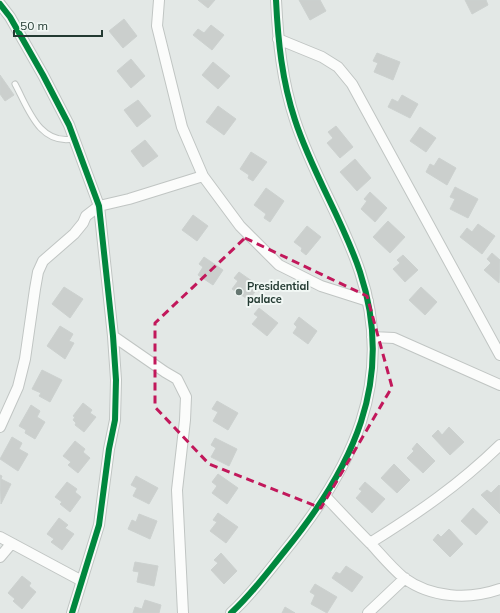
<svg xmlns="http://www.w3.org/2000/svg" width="500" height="613" font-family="Mulish,sans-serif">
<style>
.building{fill:#cbcfcd;stroke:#ccd1cf}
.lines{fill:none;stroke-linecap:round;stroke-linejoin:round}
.lane-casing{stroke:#c0c5c3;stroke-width:7}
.street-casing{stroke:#c0c5c3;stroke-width:12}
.lane{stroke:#fbfcfb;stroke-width:5}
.street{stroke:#fbfcfb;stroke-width:10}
.cycleway-casing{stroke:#f1f7f4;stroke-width:8}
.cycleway{stroke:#00873e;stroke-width:6}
.marked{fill:none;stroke:#c2185b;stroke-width:3;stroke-dasharray:8 5;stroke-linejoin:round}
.poi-dot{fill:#667771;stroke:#f1f7f4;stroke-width:1.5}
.labels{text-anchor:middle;stroke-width:4;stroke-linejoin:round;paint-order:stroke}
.poi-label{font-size:11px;font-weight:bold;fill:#233a32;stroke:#f1f7f4;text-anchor:start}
</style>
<rect width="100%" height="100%" fill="#e3e8e6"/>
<path class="building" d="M198 0H215L208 8Z
M299 0H320L326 11 310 20Z
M465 0H486L488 5 472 14Z
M124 19 137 36 123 48 109 31Z
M211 25 224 35 212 50 193 35 198 29 204 33Z
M377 53 400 62 393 80 374 72 378 63 373 61Z
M131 59 145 76 131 88 117 71Z
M213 62 230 76 218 89 202 75Z
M0 75 14 95 5 101 0 94Z
M402 95 418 104 410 118 388 107 392 99 398 102Z
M138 100 151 116 137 127 124 110Z
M218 106 236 119 224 135 206 122Z
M336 126 353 147 340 158 327 143 333 138 328 132Z
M420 127 436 138 426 152 410 141Z
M145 140 158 156 143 167 131 151Z
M251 152 267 162 253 181 248 178 249 175 240 169Z
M439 158 456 168 447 185 426 172 430 164 434 166Z
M355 159 371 178 357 191 340 172Z
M455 187 478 199 468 218 450 209 455 199 450 197Z
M266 188 284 201 270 222 264 218 266 214 254 205Z
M370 192 387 208 375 222 361 209 367 201 364 199Z
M193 215 208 226 197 241 182 230Z
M388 221 405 237 390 253 373 237Z
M478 224 495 236 482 254 460 237 467 228 472 232Z
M307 226 321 237 306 255 301 251 302 248 294 242Z
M492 253 500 260 499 283 484 270 491 263 487 259Z
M403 255 418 270 405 282 393 269 400 263 397 260Z
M204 257 223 270 213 285 198 275 203 267 199 264Z
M239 272 259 286 249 300 232 289 238 281 234 278Z
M64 287 83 299 70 318 52 304Z
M421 287 437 302 425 315 409 300Z
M259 308 278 323 267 336 252 324 258 317 254 314Z
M299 317 317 331 308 344 293 333 297 327 294 324Z
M60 326 73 334 69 341 74 343 65 359 47 346Z
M42 370 62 380 50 402 39 396 41 393 32 389Z
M217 401 238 413 228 430 213 421 218 412 212 409Z
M83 403 92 410 90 413 96 417 84 432 75 425 76 423 73 420 75 417 73 416Z
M31 405 40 411 37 417 45 422 35 439 25 433 26 430 19 426Z
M449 427 464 442 450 455 432 436 438 430 442 435Z
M12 437 22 443 19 449 28 454 18 471 0 459Z
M215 438 237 449 229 466 211 457 216 448 211 445Z
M75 441 85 449 83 452 90 458 78 473 68 465 71 462 63 456Z
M417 443 435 461 423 473 407 458 414 451 412 449Z
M394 464 410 480 397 493 381 478Z
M218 474 238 488 227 504 212 493 217 486 212 482Z
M0 475 2 476 1 479 11 484 1 504Z
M136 476 158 488 149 504 133 496 137 488 131 485Z
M67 482 77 489 75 492 81 497 70 512 60 504 62 502 55 497Z
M365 482 385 499 372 513 356 498 362 491 359 489Z
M499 485 500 486V514L481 495 487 490 491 493Z
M473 508 488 522 476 535 461 521Z
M218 513 238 527 226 543 210 531 217 522 213 520Z
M139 514 157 521 150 539 128 529 132 520 136 522Z
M59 518 68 525 65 528 74 534 62 550 51 542 54 539 47 534Z
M449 529 463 544 450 557 433 540 438 534 441 537Z
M221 553 237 571 224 584 211 570 218 563 214 560Z
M135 562 158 566 154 586 137 582 139 572 133 571Z
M346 566 363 577 352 592 332 578 336 572 340 574Z
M22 576 31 583 29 586 36 592 22 609 13 601 15 599 8 593Z
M315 584 337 597 327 613 311 604 315 595 310 592Z
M145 600 161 605 159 613H133L135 607 142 609Z
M285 607 295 613H282Z"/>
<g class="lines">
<defs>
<path id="lane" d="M15 84C28 108 39 145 73 139"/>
<path id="street" d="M159 0 157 26 182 127 203 176 240 226 279 265 321 286 368 301
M0 4 10 17 43 75 69 125 99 206 113 336 116 380 115 420 109 449 99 525 72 613
M278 39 322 57 338 67 352 84 500 355
M113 336 165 372 177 379 186 397 185 420 177 490 183 613
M372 337 394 338 500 385
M0 427 18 387 25 359 35 289 38 272 43 261 74 234 83 223 86 216 99 206 129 199 203 176
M326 497C341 513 356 529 372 545 382 556 392 568 404 578 431 598 469 600 500 589
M0 537 82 581
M370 543C418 513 459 485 500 445
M0 557 11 544
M231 613C251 595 267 573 284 552 352 469 396 381 360 272 343 220 312 173 295 120 282 81 278 41 276 0
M368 613 405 578"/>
</defs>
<use href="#lane" class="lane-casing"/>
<use href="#street" class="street-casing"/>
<use href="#lane" class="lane"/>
<use href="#street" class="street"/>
<defs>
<path id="cycleway" d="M0 4 10 17 43 75 69 125 99 206 113 336 116 380 115 420 109 449 99 525 72 613
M231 613C251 595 267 573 284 552 352 469 396 381 360 272 343 220 312 173 295 120 282 81 278 41 276 0"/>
</defs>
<use href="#cycleway" class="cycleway-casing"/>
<use href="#cycleway" class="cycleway"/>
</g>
<path class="marked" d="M245 238 367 296 392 387 321 508 209 464 155 407V323Z"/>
<circle class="poi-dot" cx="239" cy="292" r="4"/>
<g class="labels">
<g class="poi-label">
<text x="247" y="290">Presidential<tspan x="247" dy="13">palace</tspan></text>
</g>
</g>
<path d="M14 30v6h88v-6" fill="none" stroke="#233a32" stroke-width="2"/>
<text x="20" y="30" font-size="12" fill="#233a32" stroke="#f1f7f4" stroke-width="3" paint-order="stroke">50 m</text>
</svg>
